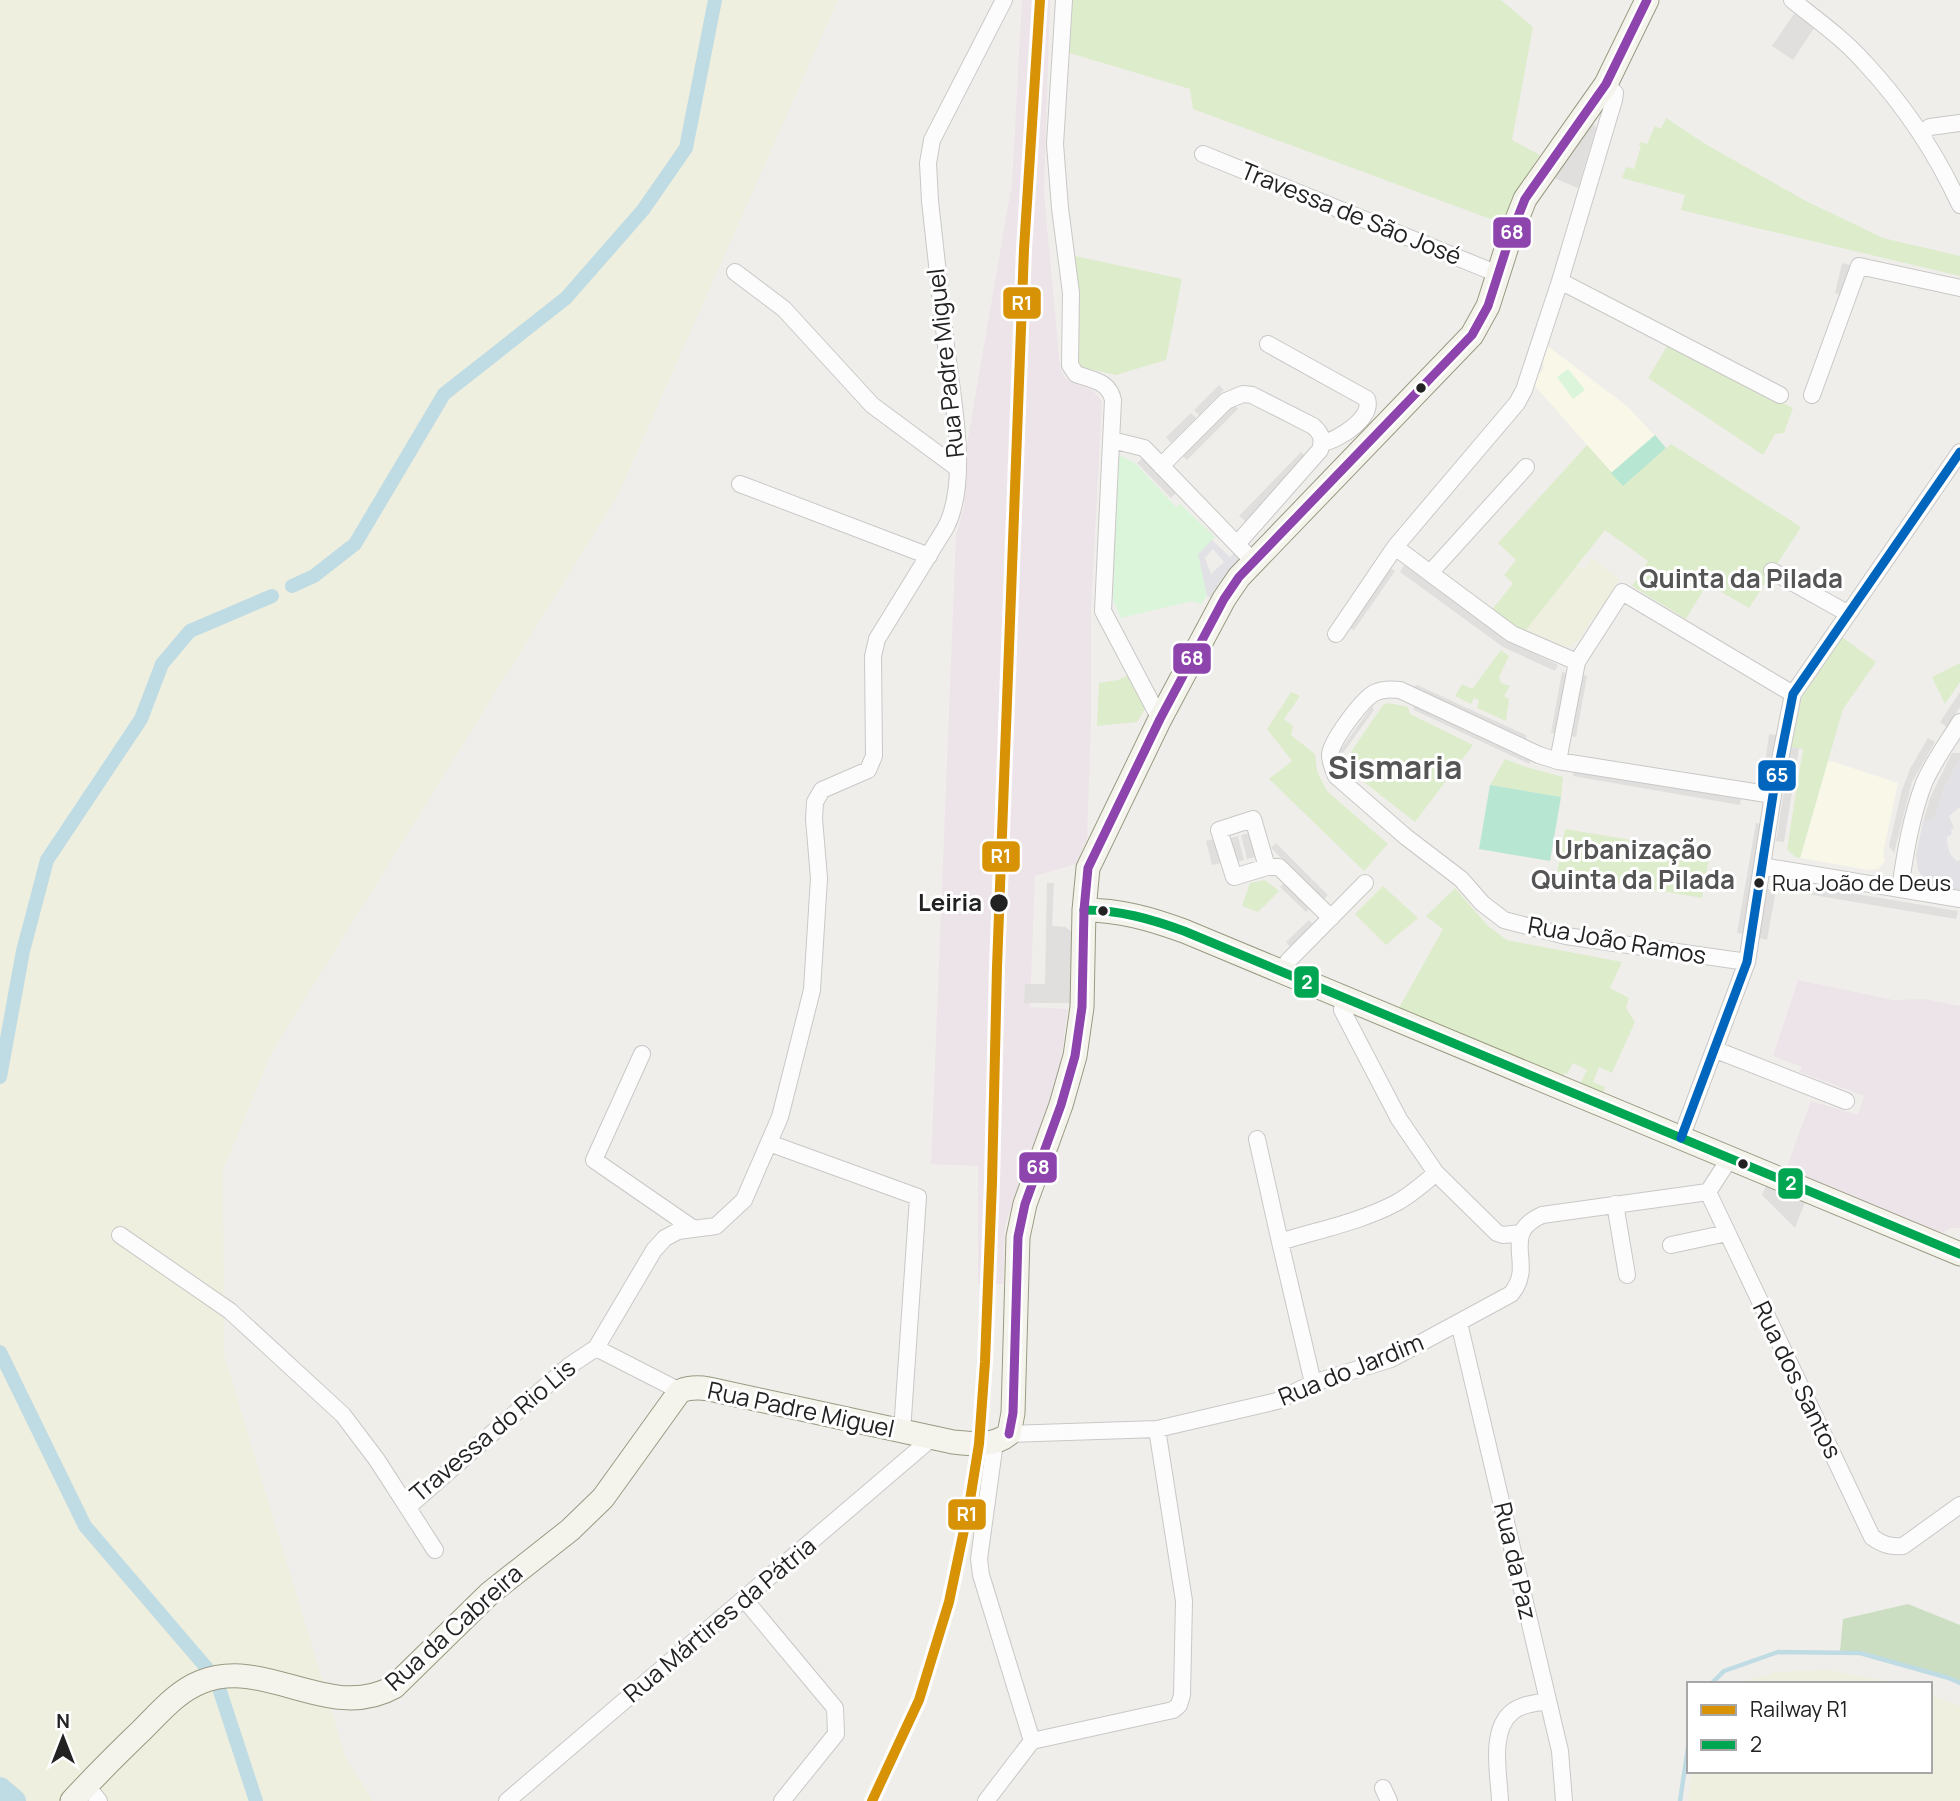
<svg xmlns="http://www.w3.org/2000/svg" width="1960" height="1801" font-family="Manrope,sans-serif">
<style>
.industrial{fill:#ede4e9}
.education{fill:#f8f7e8}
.farmland{fill:#efefdf}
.grass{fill:#ddeccb}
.forest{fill:#cbdec1}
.park{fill:#daf5da}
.pitch{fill:#b7e6d2}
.parking{fill:#e0dfde}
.plaza{fill:#e2e1e5;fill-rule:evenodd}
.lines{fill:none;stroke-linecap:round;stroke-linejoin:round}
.stream{stroke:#bfdbe3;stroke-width:4.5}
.canal{stroke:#bfdbe3;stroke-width:14}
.river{stroke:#bfdbe3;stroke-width:24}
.street-casing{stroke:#c9c8c7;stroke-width:18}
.secondary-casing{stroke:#999a82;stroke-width:25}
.street{stroke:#fdfcfc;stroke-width:16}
.secondary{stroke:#f4f4ed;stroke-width:23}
.bus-1-casing{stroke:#fff;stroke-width:14}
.bus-2-casing{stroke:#fff;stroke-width:14}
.bus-3-casing{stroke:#fff;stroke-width:14}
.bus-1{stroke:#00a651;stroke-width:9}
.bus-2{stroke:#8e44ad;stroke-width:9}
.bus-3{stroke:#0065bd;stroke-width:9}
.rail-1-casing{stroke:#fff;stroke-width:16}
.rail-1{stroke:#d79205;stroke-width:10}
.bus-dot{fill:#222;stroke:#fff;stroke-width:2.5}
.labels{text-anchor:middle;stroke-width:6;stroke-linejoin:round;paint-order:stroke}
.bus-label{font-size:22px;fill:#222;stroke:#fff;text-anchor:start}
.street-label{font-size:24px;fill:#222;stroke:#fff}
.stop-label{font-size:24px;font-weight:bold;fill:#222;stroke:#fff;text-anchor:end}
.neighbourhood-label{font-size:26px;font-weight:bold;fill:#555;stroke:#fff}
.district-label{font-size:32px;font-weight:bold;fill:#555;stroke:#fff}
.line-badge{stroke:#fff;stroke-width:2.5}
.badge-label{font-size:19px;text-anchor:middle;font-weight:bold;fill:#fff}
</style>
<rect width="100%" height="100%" fill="#f0eeeb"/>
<path class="industrial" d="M1022 0H1050L1044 193 1060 367 1065 378 1093 391 1102 401 1091 611V725L1087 839 1076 864 1035 876 1030 1007 1068 1009 1057 1087 1005 1225 1003 1284H978V1166L931 1164 956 535 964 507 967 444 1012 183Z
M1798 980 1893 1000 1924 999 1960 1006V1228H1951L1939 1235 1785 1172 1811 1101 1858 1115 1864 1096 1800 1072 1802 1067 1773 1056Z"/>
<path class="education" d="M1545 344 1628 407 1666 448 1623 486 1535 386 1538 373 1542 372 1544 366 1541 361Z
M1828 760 1898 783 1883 853 1885 861 1878 869 1868 870 1800 858Z"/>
<path class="farmland" d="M0 0H838L618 495 272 1052 223 1170 224 1354 345 1756 373 1801H0Z
M1592 558 1620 580 1579 639 1572 646 1563 647 1525 631 1577 566 1584 570Z
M1829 1670 1902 1684H1734L1776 1672Z
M1930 1695 1960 1706V1801H1688L1692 1771H1930Z"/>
<path class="grass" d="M1070 0H1501L1533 27 1512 140 1540 155 1526 176 1504 224 1193 109 1190 89 1066 52Z
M1666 118 1707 145 1806 201 1883 238 1960 256V276L1681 210 1685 195 1622 178 1626 167 1634 169 1641 146 1639 145 1640 142 1647 144 1655 126 1661 129Z
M1075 256 1182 279 1166 360 1116 375 1080 367 1077 363Z
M1669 343 1793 408 1784 433 1775 434 1763 455 1648 378Z
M1671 444 1801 527 1749 608 1707 584 1686 619 1632 586 1648 561 1605 530 1525 631 1491 611 1513 583 1504 575 1516 560 1498 543 1587 445 1623 485Z
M1842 637 1876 662 1843 709 1800 858 1795 857 1787 849 1803 749 1791 747 1801 700 1806 687Z
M1501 650 1509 656 1499 677 1501 683 1510 686 1504 696 1509 699 1506 721 1477 708 1479 700 1474 698 1471 704 1455 696 1462 684 1472 689Z
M1960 663V682L1945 704 1932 677Z
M1130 674 1148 704 1137 722 1097 726 1099 683 1118 680Z
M1291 692 1300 696 1284 719 1293 726 1291 735 1315 754 1317 771 1327 791 1388 844 1364 871 1269 779 1292 761 1267 729Z
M1388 703 1408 707 1410 714 1473 745 1415 822 1346 768 1344 762 1383 705Z
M1505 759 1526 767 1563 777 1561 797 1490 785Z
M1565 829 1710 853 1702 898 1557 873Z
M1265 880 1279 891 1258 912 1242 906 1250 883Z
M1383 886 1418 918 1386 945 1355 914Z
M1455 888 1488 926 1507 940 1622 962 1610 988 1629 998 1626 1008 1635 1022 1612 1073 1599 1067 1593 1082 1605 1087 1603 1094 1580 1084 1587 1070 1573 1063 1567 1074 1565 1073 1563 1076 1399 1008 1443 929 1426 916Z"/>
<path class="forest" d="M1908 1604 1960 1625V1681L1861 1651H1840L1843 1619Z"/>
<path class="park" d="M1568 369 1585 390 1573 399 1557 377Z
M1117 454 1135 463 1176 507 1180 504 1215 537 1199 554 1207 596 1201 604 1192 601 1121 618 1113 600Z"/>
<path class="pitch" d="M1655 435 1666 448 1623 486 1611 473Z
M1490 785 1561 797 1550 861 1479 849Z"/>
<path class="parking" d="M1796 11 1816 25 1793 60 1772 46Z
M1594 124 1596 128 1578 188 1549 176 1590 125Z
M1842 263 1850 265 1843 295 1835 293Z
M1219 385 1224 390 1199 415 1194 410Z
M1233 404 1238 409 1187 460 1182 455Z
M1191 413 1196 418 1171 443 1166 437Z
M1301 452 1307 457 1245 521 1239 516Z
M1143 458 1176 493 1171 498 1137 463Z
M1404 565 1507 640 1558 665 1555 671 1503 647 1400 572Z
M1389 567 1395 571 1354 630 1347 628Z
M1562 672 1567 673 1556 733H1551Z
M1583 675 1587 676 1576 737 1571 736Z
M1417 685 1526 735 1527 741 1412 688Z
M1960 692V707L1947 727 1940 722Z
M1413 705 1531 760 1529 764 1414 710Z
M1372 706 1374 710 1343 753 1339 752Z
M1769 734 1776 735 1771 772 1764 771Z
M1928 738 1935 742 1912 782 1894 853 1889 846 1902 790 1910 769Z
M1791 747 1799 748 1784 842 1776 841Z
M1952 753H1960V759L1944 788 1934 819 1923 822 1930 798Z
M1574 770 1741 799 1740 805 1573 776Z
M1756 823 1762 824 1743 934 1737 933Z
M1249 833 1255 857 1247 859 1241 835Z
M1238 836 1244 860 1236 862 1230 838Z
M1214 839 1220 863 1212 865 1206 841Z
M1276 843 1328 895 1323 900 1271 848Z
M1285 882 1312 906 1306 912 1280 887Z
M1047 883H1054L1052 926 1065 927 1073 932 1071 1003H1024L1025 984H1045Z
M1791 883 1958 911 1956 919 1789 891Z
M1767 889 1776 890 1767 940 1759 938Z
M1309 920 1313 924 1290 947 1286 942Z
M1767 1184 1805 1202 1795 1228 1762 1195Z"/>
<path class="plaza" d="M1212 540 1230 557 1236 551 1240 561 1228 580H1222L1211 598 1207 596 1198 554ZM1213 549 1224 562 1211 574 1205 558Z
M1960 759V807L1949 816 1954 828 1951 830 1952 834 1947 837V842L1950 854 1957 861 1960 860V891L1933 886 1925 881 1918 870 1916 855 1923 822 1934 819 1944 788Z"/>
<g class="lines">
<path class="stream" d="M1711 1684 1724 1671 1778 1652 1860 1653 1949 1678 1960 1683
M1680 1801 1689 1741"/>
<path class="canal" d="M292 586 314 576 355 544 444 394 566 298 643 210 686 148 715 0
M0 1077 23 951 47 860 141 719 162 664 190 631 272 596
M0 1352 85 1526 211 1673
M218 1685 256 1801"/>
<path class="river" d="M0 1789 14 1801"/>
<defs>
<path id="street" d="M1064 0 1055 144 1060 208 1071 293 1070 365 1076 374C1092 380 1109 381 1113 400L1103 611 1160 719
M1792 0C1817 20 1844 39 1865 63 1904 105 1936 153 1960 205
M1921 133 1930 127 1960 123
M1203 154 1498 274
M735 272 784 309 872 405 957 468
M1560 281 1780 395
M1268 344 1367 399C1373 418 1339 440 1322 443
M1812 395 1859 266 1960 288
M1112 440 1144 448 1253 561
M1161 466 1226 401 1243 394 1252 395 1313 426C1322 434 1323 439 1320 450L1237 544
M740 484 929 556
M1395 547 1512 634 1577 662 1622 592 1793 694
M1772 571 1847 613
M1430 573 1526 467
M1336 634 1395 547 1517 403 1524 390 1560 281 1614 100 1615 93 1606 84
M1558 761 1577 662
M1762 866 1960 899
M1267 867 1253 819 1219 830 1234 877 1267 867H1279L1331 918
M1900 889C1905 854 1911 817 1924 783 1933 762 1948 742 1960 722
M1747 962 1566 936 1504 920 1482 903 1461 879 1406 837 1336 776C1333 769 1330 762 1330 755 1330 742 1362 700 1374 693 1382 689 1391 689 1400 690L1539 755 1558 761 1773 795
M1283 971 1288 961 1365 883
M1344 996 1342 1010 1399 1119 1436 1173 1497 1233 1503 1235 1521 1233
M1716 1050 1846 1101
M642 1054 594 1160 694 1229
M1681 1138 1747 962 1773 795 1793 694 1960 452
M1257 1139 1280 1242C1318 1230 1360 1222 1396 1203 1411 1195 1423 1184 1436 1173
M769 1143 918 1197 902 1432
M1708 1192 1872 1537C1883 1545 1891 1547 1903 1546L1960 1505
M1615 1204 1627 1275
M120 1235 230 1311 343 1415 377 1460 435 1550
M1280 1242 1313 1383
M1671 1245 1727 1233
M1459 1323 1560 1751 1564 1801
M680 1391 596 1348 654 1250 665 1238 678 1231 716 1226 744 1200 780 1117 812 990 819 878 814 819 815 802 822 790 868 770 874 756 873 656 877 639 946 527C970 480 952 397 946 346 941 297 935 249 930 201L928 163 932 140 1004 0
M1009 1434 1157 1429 1277 1401 1313 1383 1391 1359 1511 1294C1537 1264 1498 1235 1542 1215L1708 1192 1730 1158
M995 1442 979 1559 981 1575 1032 1741
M408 1507 569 1366 596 1348
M745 1600 835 1708 836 1734 782 1801
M86 1785 99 1801
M1383 1788 1389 1801
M507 1801 932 1438
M986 1801 1032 1741 1173 1710 1179 1705 1182 1695 1184 1601 1157 1429
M1500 1801C1499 1775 1489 1731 1512 1712 1522 1704 1536 1703 1548 1701"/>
<path id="secondary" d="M1084 910C1120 910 1151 919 1184 931L1960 1254
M72 1801C95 1776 119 1752 143 1729 161 1711 178 1691 201 1682 266 1656 329 1723 394 1687L490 1593 570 1530 603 1498 680 1391C690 1387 698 1387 709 1389L953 1442C972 1444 993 1447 1009 1434L1013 1413 1018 1237 1025 1204 1061 1105 1075 1056 1082 1007 1084 910 1088 868 1160 719 1224 599 1239 577 1472 335 1488 306 1510 237 1525 199 1606 84 1647 0"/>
</defs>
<use href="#street" class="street-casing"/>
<use href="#secondary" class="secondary-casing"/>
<use href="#street" class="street"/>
<use href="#secondary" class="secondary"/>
<defs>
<path id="bus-1" d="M1084 910C1120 910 1151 919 1184 931L1960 1254"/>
<path id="bus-2" d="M1009 1434 1013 1413 1018 1237 1025 1204 1061 1105 1075 1056 1082 1007 1084 910 1088 868 1160 719 1224 599 1239 577 1472 335 1488 306 1510 237 1525 199 1606 84 1647 0"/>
<path id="bus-3" d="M1681 1138 1747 962 1773 795 1793 694 1960 452"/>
</defs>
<use href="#bus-1" class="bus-1-casing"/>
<use href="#bus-2" class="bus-2-casing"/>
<use href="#bus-3" class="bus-3-casing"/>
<use href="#bus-1" class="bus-1"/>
<use href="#bus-2" class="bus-2"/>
<use href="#bus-3" class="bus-3"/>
<defs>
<path id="rail-1" d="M872 1801 919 1700 949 1602 969 1506 979 1444 985 1362 992 1182 997 967 1024 249 1040 0"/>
</defs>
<use href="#rail-1" class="rail-1-casing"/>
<use href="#rail-1" class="rail-1"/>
</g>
<g class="bus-dot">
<circle cx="1421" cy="388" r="6"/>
<circle cx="1759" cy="883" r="6"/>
<circle cx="999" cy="903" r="10"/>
<circle cx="1103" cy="911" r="6"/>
<circle cx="1743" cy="1164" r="6"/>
</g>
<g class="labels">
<g class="bus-label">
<text x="1772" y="891">Rua João de Deus</text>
</g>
<g class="street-label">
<text transform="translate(1351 214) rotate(22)" y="8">Travessa de São José</text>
<text transform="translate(946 363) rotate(-96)" y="8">Rua Padre Miguel</text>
<text transform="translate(1617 941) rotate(10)" y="8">Rua João Ramos</text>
<text transform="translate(1351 1370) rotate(-22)" y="8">Rua do Jardim</text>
<text transform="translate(1797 1380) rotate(64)" y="8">Rua dos Santos</text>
<text transform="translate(801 1410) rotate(12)" y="8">Rua Padre Miguel</text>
<text transform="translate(493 1431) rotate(-40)" y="8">Travessa do Rio Lis</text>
<text transform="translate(1515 1561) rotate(77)" y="8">Rua da Paz</text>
<text transform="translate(720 1620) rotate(-40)" y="8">Rua Mártires da Pátria</text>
<text transform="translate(454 1628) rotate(-42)" y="8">Rua da Cabreira</text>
</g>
<g class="stop-label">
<text x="982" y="911">Leiria</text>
</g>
<g class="neighbourhood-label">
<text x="1741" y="588">Quinta da Pilada</text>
<text x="1633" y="859">Urbanização<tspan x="1633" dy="30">Quinta da Pilada</tspan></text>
</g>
<g class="district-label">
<text x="1395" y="779">Sismaria</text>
</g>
</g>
<g class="line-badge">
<rect x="1492" y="216" width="40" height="33" rx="7" fill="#8e44ad"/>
<rect x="1002" y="286" width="40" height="34" rx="7" fill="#d79205"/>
<rect x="1172" y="642" width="40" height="33" rx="7" fill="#8e44ad"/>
<rect x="1757" y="759" width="40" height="33" rx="7" fill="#0065bd"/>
<rect x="981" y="840" width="40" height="33" rx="7" fill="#d79205"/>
<rect x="1293" y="965" width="27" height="34" rx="7" fill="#00a651"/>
<rect x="1018" y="1151" width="40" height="33" rx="7" fill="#8e44ad"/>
<rect x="1777" y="1167" width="27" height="33" rx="7" fill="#00a651"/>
<rect x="947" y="1498" width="40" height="33" rx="7" fill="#d79205"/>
</g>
<g class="badge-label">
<text x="1512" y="239">68</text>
<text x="1022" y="310">R1</text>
<text x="1192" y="665">68</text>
<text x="1777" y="782">65</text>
<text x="1001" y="863">R1</text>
<text x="1307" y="989">2</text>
<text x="1038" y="1174">68</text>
<text x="1791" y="1190">2</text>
<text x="967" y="1521">R1</text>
</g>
<rect x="1687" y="1682" width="245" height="91" fill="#ffffff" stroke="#a7a7a7" stroke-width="2"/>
<rect x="1701" y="1705" width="35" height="10" fill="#d79205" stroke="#a7a7a7" stroke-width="2"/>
<text x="1750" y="1717" font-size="21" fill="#222222">Railway R1</text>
<rect x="1701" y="1740" width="35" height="10" fill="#00a651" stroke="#a7a7a7" stroke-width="2"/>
<text x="1750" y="1752" font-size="21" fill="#222222">2</text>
<g transform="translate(63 1738)" stroke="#ffffff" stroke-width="5" paint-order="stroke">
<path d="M0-5L12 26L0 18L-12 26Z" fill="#222222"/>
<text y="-10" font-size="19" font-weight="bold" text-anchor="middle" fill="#222222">N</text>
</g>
</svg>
